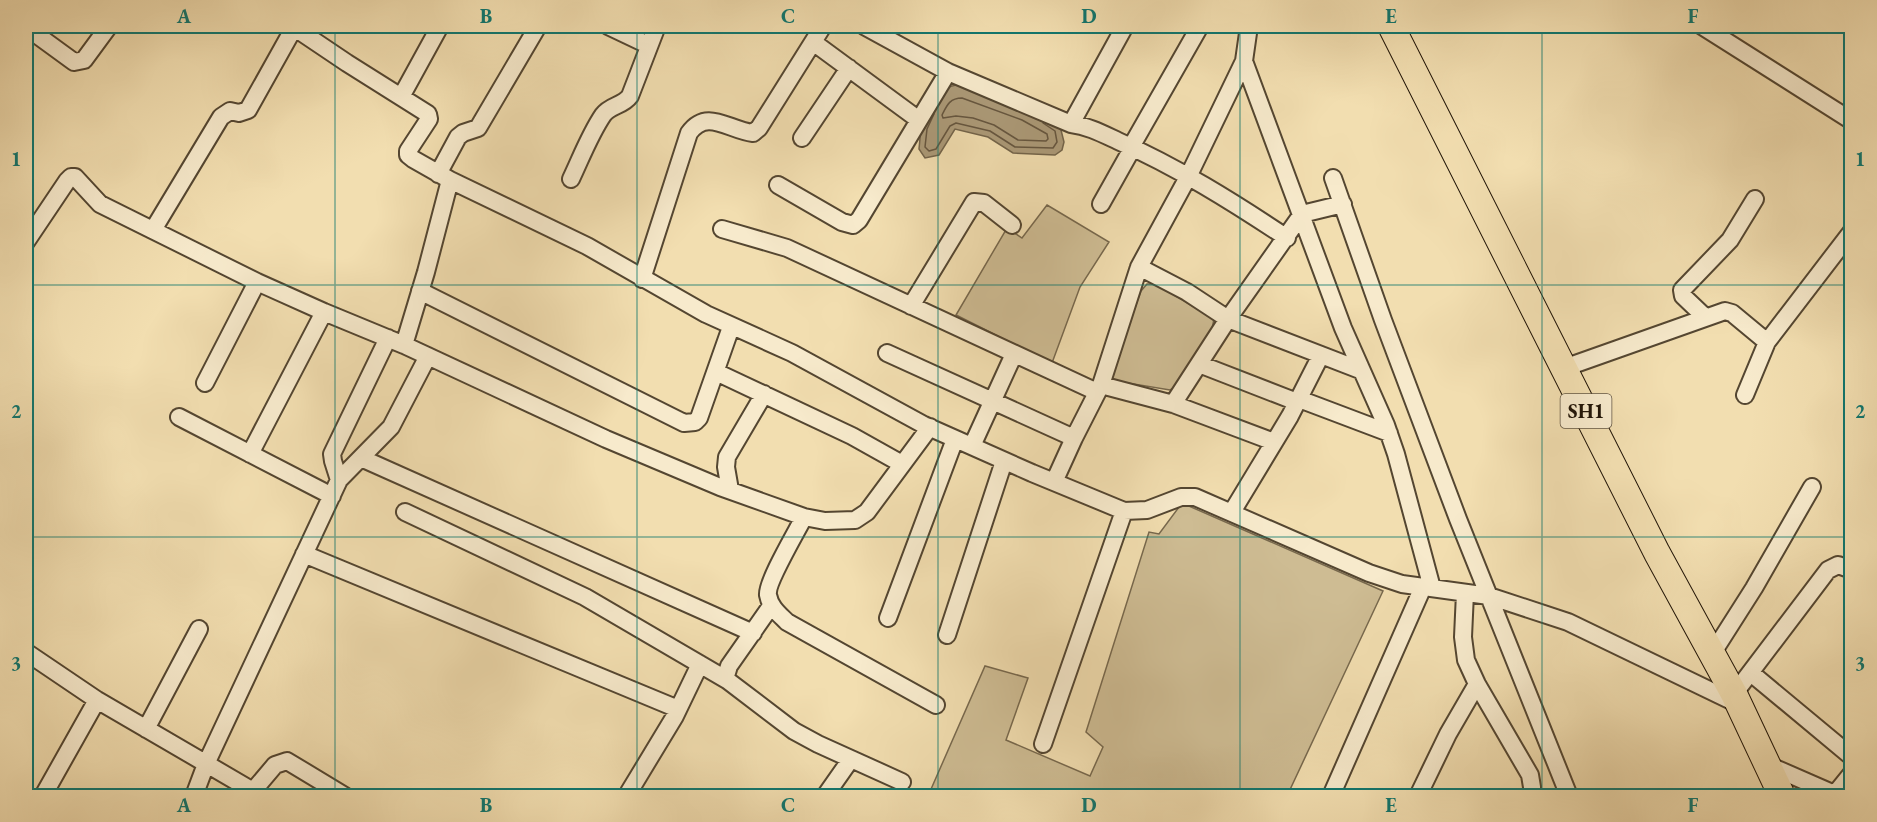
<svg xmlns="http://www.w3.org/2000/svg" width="1877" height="822" font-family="'EB Garamond',serif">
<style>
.green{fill:#cebc93;stroke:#77684d;stroke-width:1.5}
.water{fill:#ab9977;stroke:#73644a;stroke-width:1.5}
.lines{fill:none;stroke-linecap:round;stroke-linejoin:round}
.shore{stroke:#66563f;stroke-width:1.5}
.street-casing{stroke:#544631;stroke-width:20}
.primary-casing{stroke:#201407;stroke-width:28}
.street{stroke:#f7eacc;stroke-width:16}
.primary{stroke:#f2deb0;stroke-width:26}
.grid{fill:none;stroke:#0f766e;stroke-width:1.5;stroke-opacity:0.55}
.labels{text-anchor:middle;stroke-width:4.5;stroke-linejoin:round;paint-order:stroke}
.shield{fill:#f7eacc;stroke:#605442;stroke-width:1.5}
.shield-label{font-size:20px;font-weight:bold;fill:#201407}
.neatline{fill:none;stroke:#0f766e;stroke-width:2}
.grid-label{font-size:20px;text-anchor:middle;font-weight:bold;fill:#0f766e}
</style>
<rect width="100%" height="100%" fill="#f2deb0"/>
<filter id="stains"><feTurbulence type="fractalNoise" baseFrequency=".00333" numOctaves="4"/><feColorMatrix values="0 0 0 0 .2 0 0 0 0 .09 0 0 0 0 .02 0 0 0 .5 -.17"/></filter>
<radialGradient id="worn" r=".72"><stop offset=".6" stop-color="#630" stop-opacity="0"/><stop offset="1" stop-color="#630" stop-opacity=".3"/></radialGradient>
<path class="green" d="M1047 205 1109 242 1080 287 1052 363 956 315 1007 228 1022 238Z
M1147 284H1155L1161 287 1214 319 1211 334 1181 384 1170 390 1109 380 1141 291Z
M1182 503 1383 591 1287 796H928L985 666 1028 678 1006 740 1090 776 1103 747 1086 732 1149 532 1159 534Z"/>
<path class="water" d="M963 83 1060 126 1064 142 1062 150 1055 155 1013 153 988 137 955 129 939 155 925 158 919 149 921 128 945 88Z"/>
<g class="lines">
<path class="shore" d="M962 98 1022 120 1047 134 1048 139 1046 141 1018 140 994 125 973 118 956 116 943 118 942 115C947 105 950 98 962 98Z
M934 114 927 129 925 147 929 151 936 149 950 126 956 123 990 131 1015 147 1053 148 1057 142 1055 131 1043 123"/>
<defs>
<path id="street" d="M292 26 347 63 428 114 429 119 408 151V155L413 159 450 180 587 246 706 314 792 353 924 425 1032 473 1124 511 1147 510 1181 497H1195L1369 573 1402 584 1489 596 1568 622 1738 704
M608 26 648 45
M864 26 948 72 1071 124C1088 126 1103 134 1118 141 1177 167 1233 202 1287 238
M1702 26 1852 121
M26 27 74 62 84 60 109 26
M813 42 919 120
M1244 61 1343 328 1386 425 1396 454 1432 588
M401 97 440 26
M1071 124 1125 26
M802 138 849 68
M1131 147 1200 26
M438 174 458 137 463 133 478 128 538 26
M1333 178 1383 320 1458 519 1569 796
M571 179C581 158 590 134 603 115 610 105 623 106 630 96L657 26
M778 185 842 222 853 225 859 220 948 72
M1101 204 1133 147
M722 229 787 248 1097 392
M153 230 221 117 230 111 239 113 248 110 295 26
M26 242 67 181 71 177H75L100 204 257 282 324 312 404 345 606 439 720 487 804 517 825 521 855 520 867 512 930 427
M1139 267 1187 292 1228 319 1360 370
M642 279 689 133C707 108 728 130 753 133L759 128 823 26
M420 291 684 423 695 422 699 418 731 327
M911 306 974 202 984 203 1012 225
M1705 317 1683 296 1682 290 1730 240 1755 199
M404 345 426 272 450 180
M887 353 1074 438
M1199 364 1297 402
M1564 368 1725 311 1732 313 1767 342
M716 372 852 436 902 464
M205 383 257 282
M1101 385 1173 404 1274 442
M1745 395 1767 342 1852 231
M1299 399 1389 433
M1173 404 1228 319 1302 214 1343 204
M179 417 332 496
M972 446 1014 354
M250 454 324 312
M361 458 753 633
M339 480 333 461 332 454 388 338
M1054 482 1074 438 1101 385 1139 267 1188 177 1244 61 1248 33 1247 26
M730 490 726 467 727 457 764 394
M405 512 585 597 727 680
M1232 512 1290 416 1321 355
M804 517C797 531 766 583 768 595 770 607 779 614 787 622L936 705
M304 554 678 709
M1465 593 1463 637 1466 660 1477 684 1530 775 1532 787 1531 796
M771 606 729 666 726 676 727 680 794 731 818 744 902 782
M888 618 955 439
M947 635 1004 461
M26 652 97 700 253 791 275 765 287 761 345 796
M1712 654 1754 588 1812 487
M1751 673 1852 757
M1734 694 1828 570 1838 565 1852 570
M146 729 199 629
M1043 744 1124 511
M1768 765 1839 796
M1835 794 1852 773
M43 796 97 700
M194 796 206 764 339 480 391 427 428 356
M630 796 629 792 675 716 700 664
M825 796 851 759
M1331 796 1423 587
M1418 796 1448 734 1477 684"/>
<path id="primary" d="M1391 26 1657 553 1734 694 1782 796"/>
</defs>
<use href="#street" class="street-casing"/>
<use href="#primary" class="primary-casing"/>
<use href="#street" class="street"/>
<use href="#primary" class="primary"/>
</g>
<path class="grid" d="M335 26V796M637 26V796M938 26V796M1240 26V796M1542 26V796M26 285H1852M26 537H1852"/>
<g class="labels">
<rect class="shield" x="1560.5" y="394" width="51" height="34" rx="4.5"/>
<g class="shield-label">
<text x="1586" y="418">SH1</text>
</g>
</g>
<rect width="1877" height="822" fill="none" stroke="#f2deb0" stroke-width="66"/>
<rect x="33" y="33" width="1811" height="756" class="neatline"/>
<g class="grid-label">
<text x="184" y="23">A</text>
<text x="486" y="23">B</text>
<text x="788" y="23">C</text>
<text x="1089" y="23">D</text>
<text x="1391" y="23">E</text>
<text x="1693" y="23">F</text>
<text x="16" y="166">1</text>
<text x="1860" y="166">1</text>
<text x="16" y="418">2</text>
<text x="1860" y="418">2</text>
<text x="16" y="670">3</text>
<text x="1860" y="670">3</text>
<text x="184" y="812">A</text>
<text x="486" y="812">B</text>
<text x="788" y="812">C</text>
<text x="1089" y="812">D</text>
<text x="1391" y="812">E</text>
<text x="1693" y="812">F</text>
</g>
<rect width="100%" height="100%" filter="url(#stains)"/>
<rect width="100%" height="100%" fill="url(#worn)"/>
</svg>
